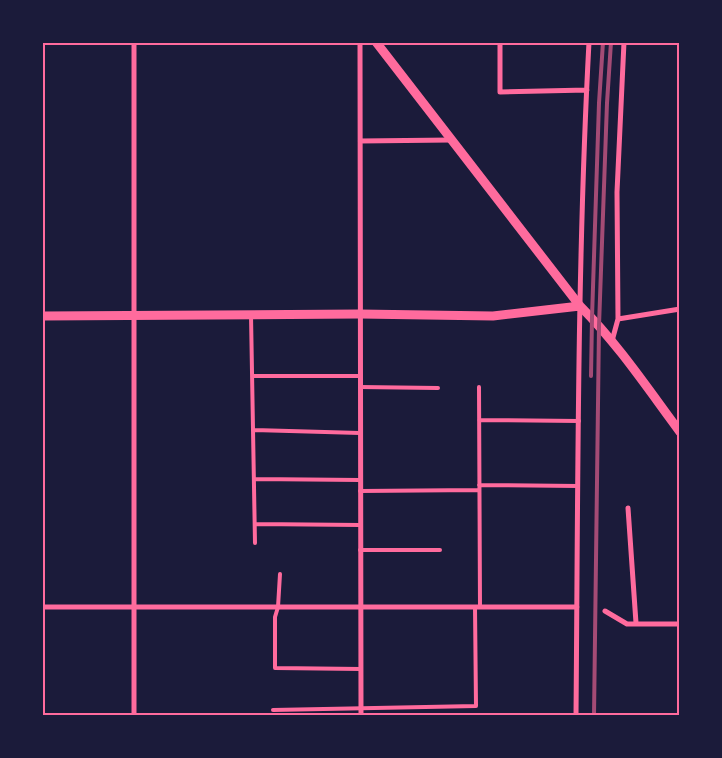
<svg xmlns="http://www.w3.org/2000/svg" width="722" height="758" font-family="Commissioner,sans-serif">
<style>
.lines{fill:none;stroke-linecap:round;stroke-linejoin:round}
.service{stroke:#ff6b9d;stroke-width:4}
.minor{stroke:#ff6b9d;stroke-width:5}
.tertiary{stroke:#ff6b9d;stroke-width:9}
.rail{stroke:#a44b75;stroke-width:4}
.neatline{fill:none;stroke:#ff6b9d;stroke-width:2}
</style>
<rect width="100%" height="100%" fill="#1b1b3a"/>
<g class="lines">
<path class="service" d="M251 315 255 543
M252 376H360
M360 387 438 388
M479 387 480 606
M479 420 579 421
M253 430 360 433
M254 479 360 480
M479 485 578 486
M360 491 479 490
M255 524 360 525
M360 550H440
M280 574 278 607 275 617V668L361 669
M273 710 476 706 475 607"/>
<path class="minor" d="M360 42 361 716
M500 42V92L587 90
M360 141 451 140
M618 319 617 192 624 42
M612 341 618 319 680 309
M628 508 636 623
M42 607H577
M605 611 627 624H680
M134 716V42
M576 716C578 491 577 267 589 42"/>
<path class="tertiary" d="M376 42 580 306C618 344 648 389 680 432
M42 316 360 314 493 316 580 306"/>
<path class="rail" d="M591 376 592 318 599 103 603 42
M594 716 599 326 607 103 611 42"/>
</g>
<rect width="722" height="758" fill="none" stroke="#1b1b3a" stroke-width="88"/>
<rect x="44" y="44" width="634" height="670" class="neatline"/>
</svg>
